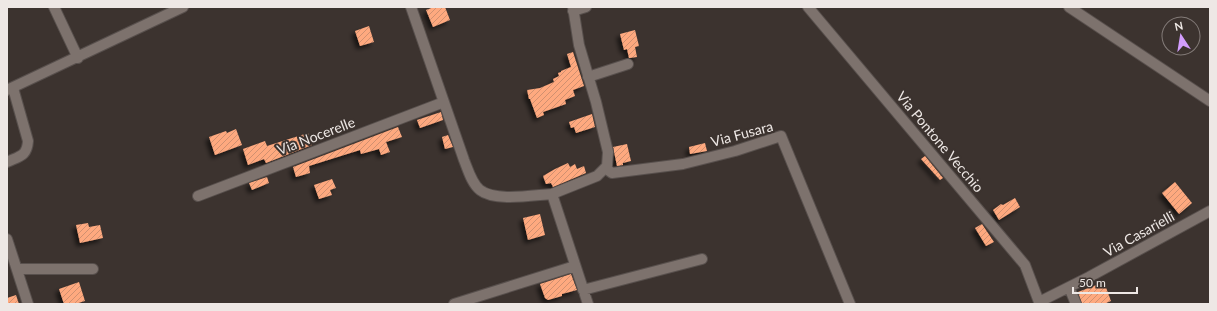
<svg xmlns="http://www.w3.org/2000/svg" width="1217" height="311" font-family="Lato,sans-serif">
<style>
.building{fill:url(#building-hatch);filter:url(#shadow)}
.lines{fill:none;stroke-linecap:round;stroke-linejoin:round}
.minor-casing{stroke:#58504d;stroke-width:12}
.minor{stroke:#7d726d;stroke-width:10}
.labels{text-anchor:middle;stroke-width:4;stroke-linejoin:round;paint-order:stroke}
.street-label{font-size:14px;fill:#eee8e5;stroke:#3c332f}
</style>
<defs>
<pattern id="building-hatch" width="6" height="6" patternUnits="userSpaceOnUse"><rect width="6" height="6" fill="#fea97f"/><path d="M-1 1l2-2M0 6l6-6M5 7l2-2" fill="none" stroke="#d09070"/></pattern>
<filter id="shadow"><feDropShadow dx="-3.5" dy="3.5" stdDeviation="2" flood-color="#0009"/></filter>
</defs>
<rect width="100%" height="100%" fill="#3c332f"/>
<path class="building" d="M434 7H445L450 20 433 27 426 10Z
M369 26 374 42 360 46 355 31Z
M635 30 639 46 635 47 637 57 630 58H629L627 49 624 50 620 34Z
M573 52 584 86 573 90 575 96 565 100 566 104 543 112 544 115 537 118 530 99H529L527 90 540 88 554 82 553 79 559 76 558 73 561 72V71L571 67 567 54Z
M441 112 443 120 420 128 417 120Z
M592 114 595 127 576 133 574 127 571 128 569 122Z
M398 127 402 137 386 142 390 152 381 155 379 149 361 154 360 150 309 166 310 173 296 177 293 167Z
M236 129 242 145 215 155 209 137 226 131 227 133Z
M308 133 312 145 266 163 264 159 248 165 243 149 265 141 267 146Z
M448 135 453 147 445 149 442 137Z
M705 143 707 151 690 154 689 147Z
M627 144 631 161 623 163V165L617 166 613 147Z
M925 156 943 178 940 180 921 159Z
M568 163 570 167 575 164 577 169 584 166 586 173 553 187 551 183 546 184 543 176 555 169Z
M267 177 269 183 252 190 249 183Z
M332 179 336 188 330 190 332 195 319 199 314 185Z
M1175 182 1192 203 1179 214 1162 193Z
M1015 198 1020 207 999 220 993 210 1001 204 1003 205Z
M540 214 545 235 528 240 523 218Z
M88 223 89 227 100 225 103 238 80 243 76 225Z
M982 224 994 242 986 246 975 228Z
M571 274 577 290 562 294V296L548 300 545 298 540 284Z
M79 282 85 301 75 304H64L59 289Z
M1104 282 1111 301 1104 304H1082L1078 292Z
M16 295 19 304H7V298Z"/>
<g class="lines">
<defs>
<path id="minor" d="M54 7 78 58
M411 7 464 160C468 170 472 184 480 190 495 202 534 195 552 194L588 304
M808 7 1025 265 1039 302
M1069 7 1210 101
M573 11 586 7
M588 77 628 64
M7 90 183 7
M7 162C20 156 27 156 28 141L13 88
M605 168 612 173 683 164 735 151 781 136 850 304
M552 194 597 176 607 166 608 152 596 102 579 45 573 7
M198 196 444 102
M7 239 28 304
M18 269H93
M1069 287 1076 304
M583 290 702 259
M1039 302 1089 277 1210 211
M454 304 575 266"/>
</defs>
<use href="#minor" class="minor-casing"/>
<use href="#minor" class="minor"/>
</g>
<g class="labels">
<g class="street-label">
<text transform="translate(742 134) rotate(-15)" y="5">Via Fusara</text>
<text transform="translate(316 136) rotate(-21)" y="5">Via Nocerelle</text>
<text transform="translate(940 142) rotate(50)" y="5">Via Pontone Vecchio</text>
<text transform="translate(1139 234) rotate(-29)" y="5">Via Casarielli</text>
</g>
</g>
<rect width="1217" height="311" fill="none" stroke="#eee8e5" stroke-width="16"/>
<g transform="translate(1181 36) rotate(348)"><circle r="19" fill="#3c332f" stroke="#837b78"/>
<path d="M0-3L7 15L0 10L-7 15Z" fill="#d29dfd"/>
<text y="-6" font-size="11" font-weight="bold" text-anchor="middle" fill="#eee8e5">N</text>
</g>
<path d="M1073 287v6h64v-6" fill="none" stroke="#eee8e5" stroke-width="2"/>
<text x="1079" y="287" font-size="12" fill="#eee8e5" stroke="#3c332f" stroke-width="3" paint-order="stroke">50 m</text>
</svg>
